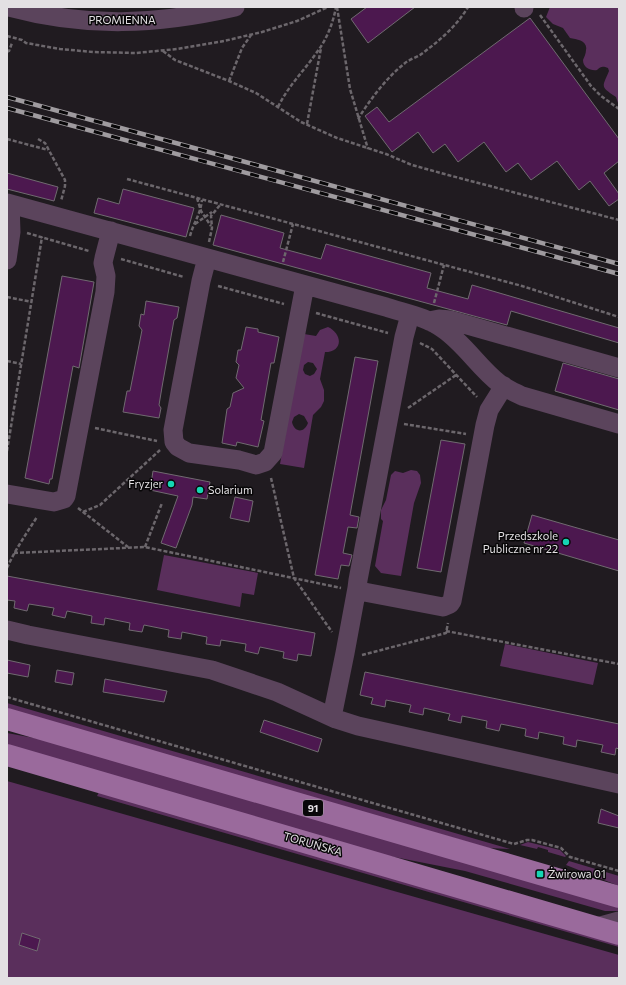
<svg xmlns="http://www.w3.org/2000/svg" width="626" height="985" font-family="Commissioner,sans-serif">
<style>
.green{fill:#5a2f5c;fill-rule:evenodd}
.building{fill:#4c184f;stroke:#706a70}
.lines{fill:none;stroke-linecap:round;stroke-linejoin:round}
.path{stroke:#6c676c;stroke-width:2.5;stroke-dasharray:4 2;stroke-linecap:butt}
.minor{stroke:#5b445c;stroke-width:19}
.major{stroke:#9a6a9c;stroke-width:22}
.rail-casing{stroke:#9f9b9f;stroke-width:4.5}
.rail{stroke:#080708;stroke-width:3;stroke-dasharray:9;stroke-linecap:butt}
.poi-dot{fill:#15d5b3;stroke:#080708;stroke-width:1.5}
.labels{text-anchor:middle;stroke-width:3;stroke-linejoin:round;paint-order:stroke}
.shield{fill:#080708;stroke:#a19fa1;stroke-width:1}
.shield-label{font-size:10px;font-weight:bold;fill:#e3e0e3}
.street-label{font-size:11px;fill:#e3e0e3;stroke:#080708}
.poi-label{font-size:11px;fill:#e3e0e3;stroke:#080708;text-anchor:end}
</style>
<rect width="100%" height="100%" fill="#201b20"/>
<path class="green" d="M550 7H619V106L616 97C600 86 602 88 609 71L608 68C603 66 601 66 597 70 591 71 583 68 583 60 584 57 586 54 586 50 588 41 577 39 570 38L563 28 553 24 546 17Z
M328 327C343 334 343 352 325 352L320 379 324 390V401L321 407 313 415 304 468 280 464 304 334 316 336 320 330ZM308 362 313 363 317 369 314 374 310 376 305 374 303 370 304 365ZM299 414 304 416 308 423C304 434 294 432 292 422L294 417Z
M411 470 417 471 420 475 421 483 414 503 401 576 381 573 375 566 383 521 381 519V510L386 500 391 475 395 471 403 473Z
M164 555 258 573 254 595 242 593 240 607 157 590Z
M505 644 598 663 593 685 500 666Z
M7 703 510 849 488 848 7 709Z
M7 733 45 740 619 907V911H605L465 871 384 855 7 745Z
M7 781 619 955V978H7Z
M99 792 619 943V947L97 796Z
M528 842 560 850 566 856 565 857 548 852V850L538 847 537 849 520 845Z
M569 861 619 876V886L566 865Z"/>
<path class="building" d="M367 7H415L368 43 351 19Z
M530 18 619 139V161L604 173 619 194V199L609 206 590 181 579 190 557 161 531 180 518 163 506 172 484 142 458 162 445 144 433 153 418 132 392 152 365 116 377 107 389 122Z
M7 173 58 187 54 201 7 189Z
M123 189 194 208 186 237 94 213 98 198 119 204Z
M221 215 284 233 280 248 321 259 326 244 431 273 427 288 468 299 472 285 619 328V343L511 311 507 325 213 245Z
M62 276 94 282 79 368 73 366 52 479H50L49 484 25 478Z
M146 301 179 307 177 318 174 320 162 387 159 405 161 408 159 418 123 412 127 391H130L142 330 139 326 141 314 144 315Z
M246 327 258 329V332L279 337 274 363H271L261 420 264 421 258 447 237 442 236 446 222 443 227 409 230 407 233 393 244 388 236 378 239 365 236 362 238 350H241Z
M355 357 378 361 350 515 359 517 357 528 348 527 343 553 352 555 349 566 341 565 338 579 315 575Z
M563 363 619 379V410L555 391Z
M441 440 465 444 441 572 417 568Z
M153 471 210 482 207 499 193 497 192 505 176 548 161 543 178 496 150 490Z
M235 497 253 501 249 522 230 518Z
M532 515 619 540V571L524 543Z
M7 576 315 633 311 656 298 654 297 661 283 658 284 652 260 647 258 654 245 651 246 644 221 640 220 646 206 644 207 637 182 632 181 639 168 637 169 630 144 625 142 632 129 630 130 623 105 618 104 625 91 623 92 616 67 611 65 618 52 615 54 608 29 604 27 611 14 608 15 601 7 600Z
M7 660 30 665 28 677 7 673Z
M57 670 74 673 72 685 55 682Z
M365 672 619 724V749L616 748 615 755 601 752 603 745 577 740 576 747 563 744 564 737 539 732 538 739 525 736 526 729 501 724 499 731 486 728 487 721 462 716 461 723 448 720 450 714 424 708 423 715 409 712 411 705 386 700 385 707 371 704 373 698 360 695Z
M105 679 167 691 164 702 103 692Z
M264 720 322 739 318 752 260 732Z
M601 809 619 816V828L598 823Z
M22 933 40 939 37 951 19 945Z"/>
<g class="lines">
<path class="path" d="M337 7 350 89 368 149
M540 15 591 86 601 96 619 109
M7 36 22 40 26 43 60 49 93 52 136 53 177 49 224 41 262 32 297 21 328 7
M163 51 175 60 229 81 256 93 301 122 337 138 386 154 412 165 448 175 619 220
M7 52 9 51 12 43
M229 81 242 48 251 35
M278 107C288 86 304 71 317 52 327 39 333 23 336 7
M358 119C369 101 387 77 404 64 408 60 415 58 420 55 438 42 456 27 468 7
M307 124 321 48
M7 139 48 150
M38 139 45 143 65 180V186L61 201
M127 179 522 286 619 317
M197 198 201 211 211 226
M195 224 212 212
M27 233 89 251
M190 236C194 221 200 216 202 200
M209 242 212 228 211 216 220 205
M121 259 184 277
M283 262 293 224
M218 286 284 304
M7 297 32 302
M434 303 444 265
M316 313 388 333
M420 343 432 349 477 397
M7 361 21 364
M408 408 456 375
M404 424 466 434
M95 428 157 441
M7 451 42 237
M271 478 294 578 332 632
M78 508 128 547
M83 512 100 505 160 450
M145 547 162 503
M14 553 145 547 341 588
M7 568C15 550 26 534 37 517
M446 631 619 664
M362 655 446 633 448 623
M7 697 514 844 527 840H532L561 848 570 857 619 871"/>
<path class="minor" d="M9 7C87 28 157 25 235 7
M524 8V7
M7 203 386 307C404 313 427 317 443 329 465 344 479 368 500 384 507 389 514 392 522 396L619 424
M207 258 201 281 173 430 174 442 178 447 189 453 239 460 256 465 265 462 273 453 305 285
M7 260 11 232 10 204
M410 315 404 337 358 580 357 588 359 591 443 607 450 604 452 601 485 425 489 410 504 386
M429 321 439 319 450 320 619 368
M7 494 54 502 64 499 66 496 105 292 106 276 103 263 104 258 111 231
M7 630 28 635 212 670 277 692 336 719 358 726 619 784
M332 717 345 653 357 588
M597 927 619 921"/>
<path class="major" d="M7 719 619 897
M7 755 619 934"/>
<defs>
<path id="rail" d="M7 97 619 264
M7 108 619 274"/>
</defs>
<use href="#rail" class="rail-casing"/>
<use href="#rail" class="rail"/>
</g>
<g class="poi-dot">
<circle cx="171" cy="484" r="4"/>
<circle cx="200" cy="490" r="4"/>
<circle cx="566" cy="542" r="4"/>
<rect x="536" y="870" width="8" height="8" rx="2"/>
</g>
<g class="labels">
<rect class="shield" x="303" y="800" width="20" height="16" rx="3"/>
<g class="shield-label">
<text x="313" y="812">91</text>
</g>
<g class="street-label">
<text x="122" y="24">PROMIENNA</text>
<text transform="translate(313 844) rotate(16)" y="4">TORUŃSKA</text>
</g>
<g class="poi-label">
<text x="163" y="488">Fryzjer</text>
<text x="208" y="494" text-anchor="start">Solarium</text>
<text x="558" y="540">Przedszkole<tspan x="558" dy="13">Publiczne nr 22</tspan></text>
<text x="548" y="878" text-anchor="start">Żwirowa 01</text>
</g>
</g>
<rect width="626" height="985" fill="none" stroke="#e3e0e3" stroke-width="16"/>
</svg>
